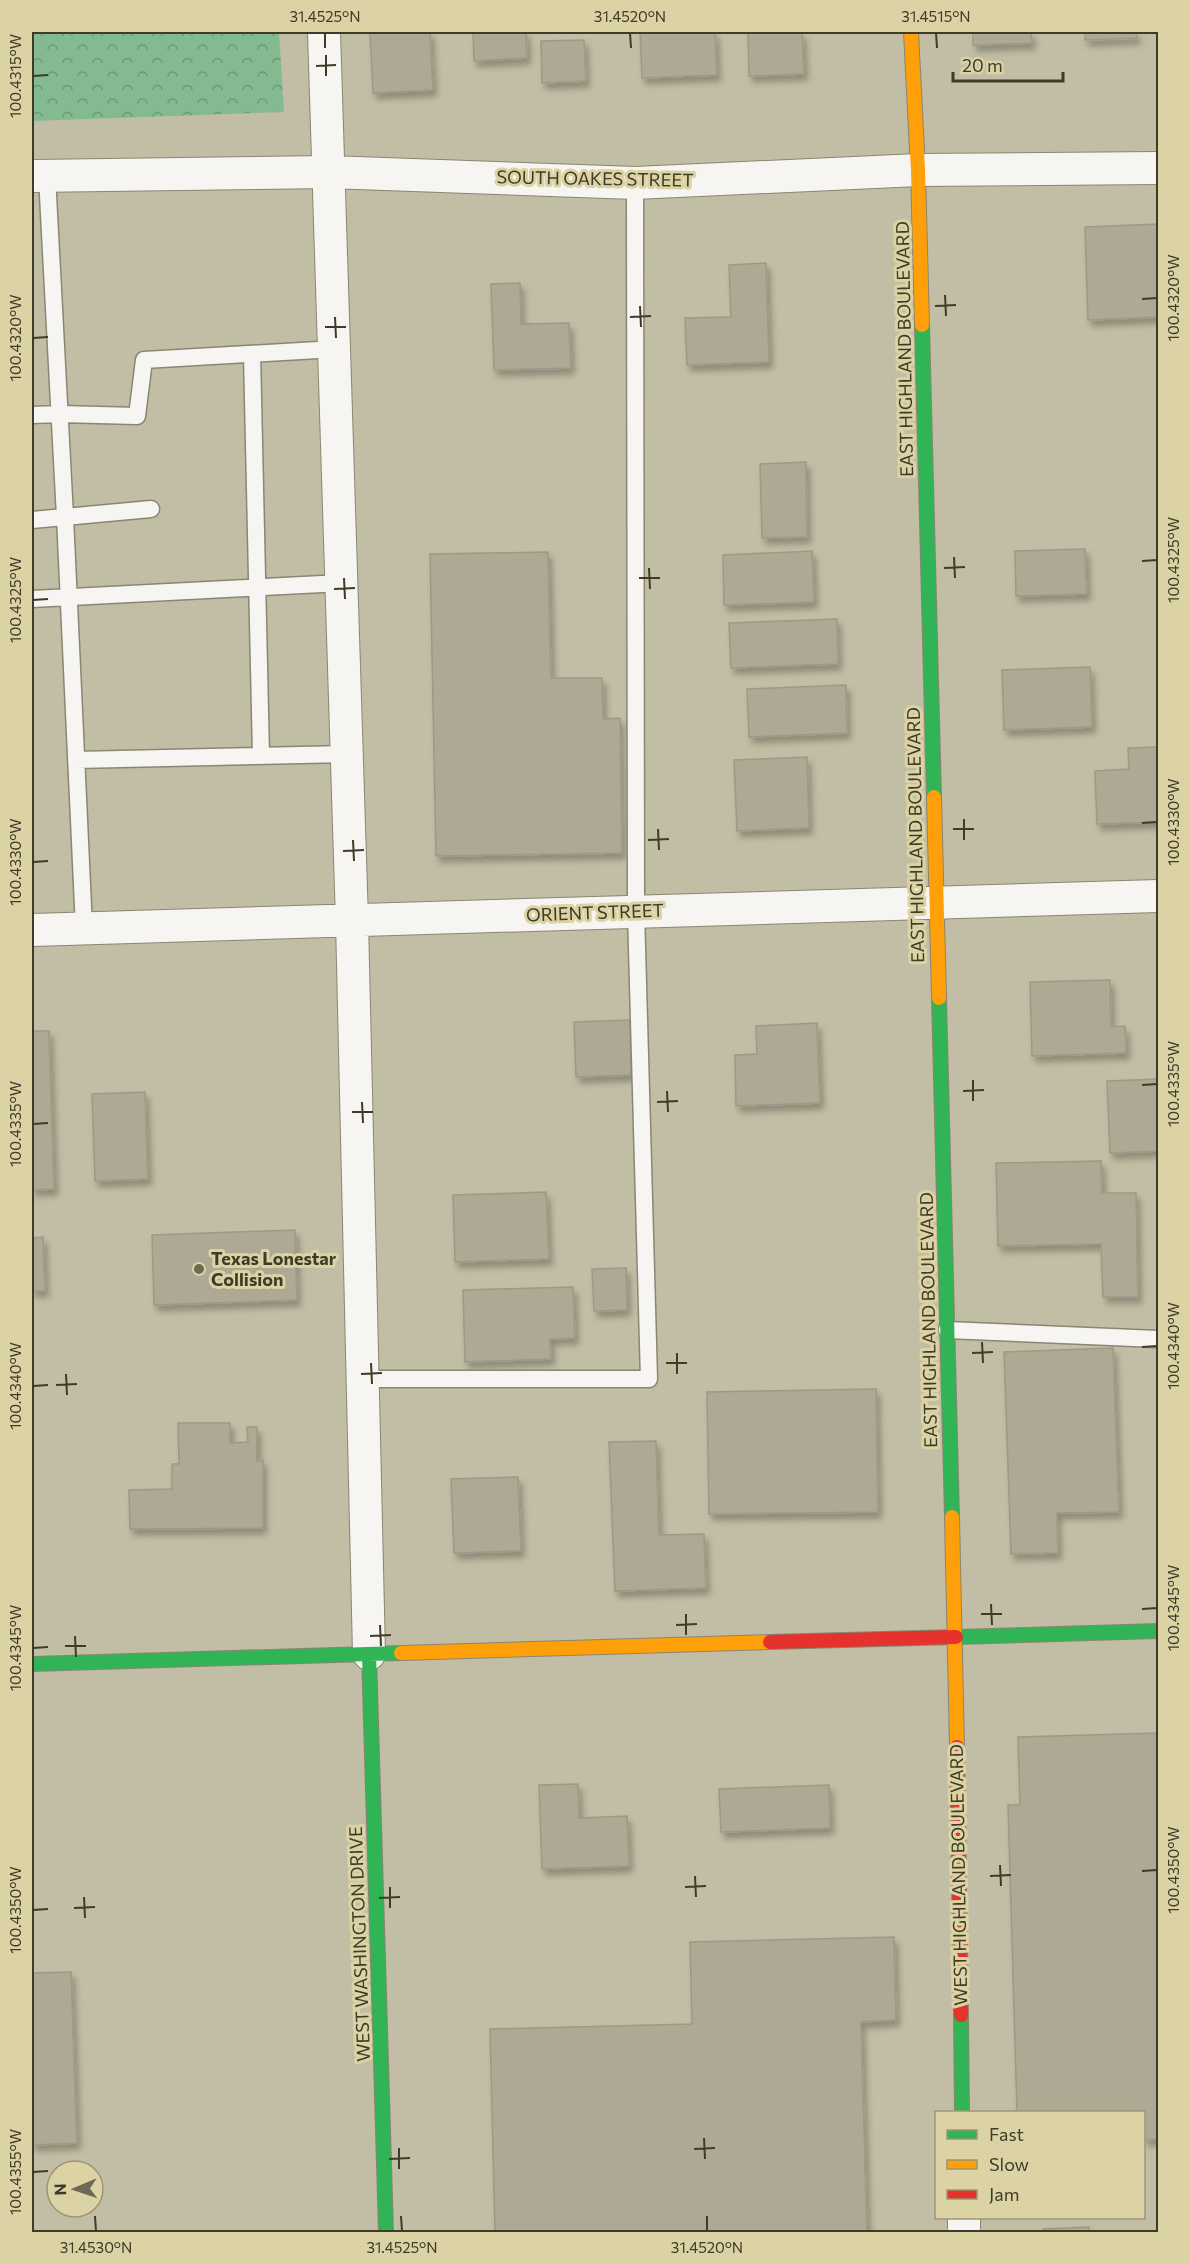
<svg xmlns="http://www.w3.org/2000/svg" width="1190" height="2264" font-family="Commissioner,sans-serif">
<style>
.park{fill:url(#park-crowns)}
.building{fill:#ada995;stroke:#9d9986;stroke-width:1.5;filter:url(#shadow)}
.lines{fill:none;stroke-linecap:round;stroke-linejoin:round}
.lane-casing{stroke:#898672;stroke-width:19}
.street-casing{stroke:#898672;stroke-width:34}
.fast-casing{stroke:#898672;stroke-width:16}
.slow-casing{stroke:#898672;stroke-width:16}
.jam-casing{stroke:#898672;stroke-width:16}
.lane{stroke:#f6f5f2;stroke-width:16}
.street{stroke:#f6f5f2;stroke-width:32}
.fast{stroke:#30b455;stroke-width:14}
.slow{stroke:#ff9f0a;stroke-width:14}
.jam{stroke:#e5322d;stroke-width:14}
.ticks{fill:none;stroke:#3f3b28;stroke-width:2}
.poi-dot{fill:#6d6954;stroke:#dcd3a5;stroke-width:2}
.labels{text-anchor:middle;stroke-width:6;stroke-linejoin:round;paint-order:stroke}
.street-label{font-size:18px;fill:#3f3b28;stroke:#dcd3a5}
.poi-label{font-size:18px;font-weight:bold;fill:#3f3b28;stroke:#dcd3a5;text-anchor:start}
.neatline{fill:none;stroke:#3f3b28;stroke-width:2}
.ticks-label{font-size:15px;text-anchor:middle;fill:#3f3b28}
</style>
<defs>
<pattern id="park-crowns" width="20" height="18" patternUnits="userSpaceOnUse" patternTransform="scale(1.5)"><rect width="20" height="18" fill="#83ba92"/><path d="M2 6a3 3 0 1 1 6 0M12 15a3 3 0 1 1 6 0" fill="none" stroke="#6d9877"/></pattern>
<filter id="shadow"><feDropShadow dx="3.5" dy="6" stdDeviation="3" flood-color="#0004"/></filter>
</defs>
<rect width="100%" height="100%" fill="#c2bea5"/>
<path class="park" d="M32 32H279L284 112 32 121Z"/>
<path class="building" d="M370 32H430L433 90 373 93Z
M473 32H526L527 58 474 61Z
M640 32H715L717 75 642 78Z
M748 32H802L804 74 749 76Z
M973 32H1031L1032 43 973 45Z
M1085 32H1137V38L1085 40Z
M584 40 586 81 542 83 541 41Z
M1158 224V317L1088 320 1085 227Z
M766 263 769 362 687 365 685 318 731 317 729 265Z
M520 283 521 324 569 323 571 368 494 370 491 284Z
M806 462 807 537 762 538 760 464Z
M1085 549 1087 594 1016 596 1015 551Z
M812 551 814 602 724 605 723 555Z
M548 552 551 678H602L603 719 620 718 622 853 436 856 430 554Z
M837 619 838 664 731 668 729 623Z
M1090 667 1092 727 1004 730 1002 670Z
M846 685 847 733 749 737 747 689Z
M1158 747V822L1097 824 1095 771 1129 769 1128 748Z
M807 757 809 828 737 831 734 760Z
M1110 980 1111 1027 1125 1026 1126 1053 1032 1056 1030 982Z
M630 1020 631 1075 576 1077 574 1022Z
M817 1023 820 1103 736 1106 735 1055 757 1054 756 1026Z
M32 1031H49L54 1189 32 1190Z
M1158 1079V1151L1110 1153 1107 1081Z
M145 1092 148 1179 95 1181 92 1094Z
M1101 1161 1102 1193H1136L1138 1297H1103L1101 1244 998 1246 996 1163Z
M546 1192 549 1259 455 1262 453 1195Z
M295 1230 297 1300 154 1305 152 1235Z
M43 1237 45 1291H32V1238Z
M626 1268 627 1310 594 1311 592 1269Z
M573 1287 575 1338 550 1339 551 1359 465 1362 463 1290Z
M1113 1348 1119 1512 1057 1513 1058 1553 1011 1554 1004 1352Z
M876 1389 878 1512 709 1514 707 1392Z
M178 1423H230V1443L248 1442 247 1427H257V1461L263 1460V1528L130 1529 129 1490 172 1489V1464H179Z
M656 1441 659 1535 704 1534 706 1588 615 1591 609 1442Z
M518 1477 521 1551 454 1553 451 1479Z
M1158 1733V2139L1144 2140V2112H1017L1008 1805H1020L1018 1737Z
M578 1784 579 1818 627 1816 629 1866 542 1869 539 1785Z
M829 1785 830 1828 721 1832 719 1789Z
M894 1937 896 2020 861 2022 867 2232H495L490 2029 692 2024 690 1942Z
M71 1972 77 2143 32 2145V1973Z
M1089 2227V2232H1043V2229Z"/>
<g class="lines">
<defs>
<path id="lane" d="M47 176 65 517 84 928
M252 354 261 756
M32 415 60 414 137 416 144 360 335 349
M32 520 151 509
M32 599 342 583
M76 760 347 754
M947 1330 1158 1339
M362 1379H649L636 912 635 183"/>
<path id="street" d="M324 32 352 921 369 1654
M32 176 329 172 635 183 918 170 1158 168
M32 930 1158 896
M964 2218V2232"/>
<path id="fast" d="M922 325 934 797
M939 998 952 1517
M956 1637 1158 1631
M369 1654 386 2232
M32 1664 401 1653
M961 2015 962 2112"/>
<path id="slow" d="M911 32 918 170 922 325
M934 797 939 998
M952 1517 957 1747
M401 1653 770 1642"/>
<path id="jam" d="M770 1642 956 1637
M957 1747 961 2015"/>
</defs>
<use href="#lane" class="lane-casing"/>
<use href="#street" class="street-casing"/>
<use href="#fast" class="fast-casing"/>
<use href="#slow" class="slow-casing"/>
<use href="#jam" class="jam-casing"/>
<use href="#lane" class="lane"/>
<use href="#street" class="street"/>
<use href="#fast" class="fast"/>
<use href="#slow" class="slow"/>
<use href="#jam" class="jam"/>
</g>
<path class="ticks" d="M325 33V48M630 33 631 48M936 33 937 48M326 55V76M316 66 336 65M33 76 48 75M945 295 946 316M1142 299 1157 298M640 306 641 327M935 306 956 305M335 317 336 338M630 317 651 316M325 327H346M33 338 48 337M954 557 955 578M1142 561 1157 560M649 568 650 589M944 568 965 567M344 578 345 599M639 578H660M334 589 355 588M33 600 48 599M964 819V840M1142 823 1157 822M658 829 659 850M953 829H974M353 840 354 861M648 840 669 839M343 851 364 850M33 862 48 861M973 1080V1101M1142 1085 1157 1084M667 1091 668 1112M963 1091 984 1090M362 1102 363 1123M657 1102 678 1101M352 1112H373M33 1124 48 1123M982 1342 983 1363M1142 1347 1157 1346M677 1353V1374M972 1353 993 1352M371 1363 372 1384M666 1363H687M66 1374 67 1395M361 1374 382 1373M56 1385 77 1384M33 1386 48 1385M991 1604 992 1625M1142 1609 1157 1608M686 1614V1635M981 1614H1002M380 1625 381 1646M676 1625 697 1624M75 1636 76 1657M370 1636 391 1635M65 1646H86M33 1648 48 1647M1000 1865 1001 1886M1142 1871 1157 1870M695 1876 696 1897M990 1876 1011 1875M390 1887V1908M685 1887 706 1886M84 1897 85 1918M379 1898 400 1897M74 1908 95 1907M33 1910 48 1909M704 2138 705 2159M399 2148V2169M694 2149 715 2148M389 2159 410 2158M33 2172 48 2171M95 2216 96 2231M401 2216 402 2231M707 2216V2231"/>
<circle class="poi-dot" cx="199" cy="1269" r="6"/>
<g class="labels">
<g class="street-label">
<text transform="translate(595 179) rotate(1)" y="6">SOUTH OAKES STREET</text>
<text transform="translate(905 349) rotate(-91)" y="6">EAST HIGHLAND BOULEVARD</text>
<text transform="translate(916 835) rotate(-91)" y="6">EAST HIGHLAND BOULEVARD</text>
<text transform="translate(595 913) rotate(-2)" y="6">ORIENT STREET</text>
<text transform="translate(929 1320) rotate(-91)" y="6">EAST HIGHLAND BOULEVARD</text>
<text transform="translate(959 1875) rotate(-91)" y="6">WEST HIGHLAND BOULEVARD</text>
<text transform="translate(360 1944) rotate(-92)" y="6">WEST WASHINGTON DRIVE</text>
</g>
<g class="poi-label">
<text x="211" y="1265">Texas Lonestar<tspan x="211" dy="21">Collision</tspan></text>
</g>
</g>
<rect width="1190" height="2264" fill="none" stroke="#dcd3a5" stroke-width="66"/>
<rect x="935" y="2111" width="210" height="108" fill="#dcd3a5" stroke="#9d9673" stroke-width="1.5"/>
<rect x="947" y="2130" width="30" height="9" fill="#30b455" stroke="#9d9673" stroke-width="1.5"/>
<text x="989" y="2141" font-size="18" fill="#3f3b28">Fast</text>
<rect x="947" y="2160" width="30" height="9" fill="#ff9f0a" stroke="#9d9673" stroke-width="1.5"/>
<text x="989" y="2171" font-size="18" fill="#3f3b28">Slow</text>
<rect x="947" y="2190" width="30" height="9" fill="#e5322d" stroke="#9d9673" stroke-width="1.5"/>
<text x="989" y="2201" font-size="18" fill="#3f3b28">Jam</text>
<g transform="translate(75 2189) rotate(268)"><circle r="28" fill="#dcd3a5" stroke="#9d9673" stroke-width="1.5"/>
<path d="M0-4.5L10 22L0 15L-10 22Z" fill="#6d6954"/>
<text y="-9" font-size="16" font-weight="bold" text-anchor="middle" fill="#3f3b28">N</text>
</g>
<path d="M953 72v9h110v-9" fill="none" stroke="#3f3b28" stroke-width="3"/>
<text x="962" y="72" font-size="18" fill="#3f3b28" stroke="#dcd3a5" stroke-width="4.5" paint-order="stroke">20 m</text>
<rect x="33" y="33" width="1124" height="2198" class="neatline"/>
<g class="ticks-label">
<text x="325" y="22">31.4525°N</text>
<text x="630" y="22">31.4520°N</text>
<text x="936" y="22">31.4515°N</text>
<text transform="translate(16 76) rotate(-90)" y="5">100.4315°W</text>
<text transform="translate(1174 298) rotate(-90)" y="5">100.4320°W</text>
<text transform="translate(16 338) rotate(-90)" y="5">100.4320°W</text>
<text transform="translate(1174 560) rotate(-90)" y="5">100.4325°W</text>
<text transform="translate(16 600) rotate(-90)" y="5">100.4325°W</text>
<text transform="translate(1174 822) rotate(-90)" y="5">100.4330°W</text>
<text transform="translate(16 862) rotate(-90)" y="5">100.4330°W</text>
<text transform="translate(1174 1084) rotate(-90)" y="5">100.4335°W</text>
<text transform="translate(16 1124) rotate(-90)" y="5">100.4335°W</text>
<text transform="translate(1174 1346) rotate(-90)" y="5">100.4340°W</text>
<text transform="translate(16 1386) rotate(-90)" y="5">100.4340°W</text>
<text transform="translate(1174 1608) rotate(-90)" y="5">100.4345°W</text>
<text transform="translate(16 1648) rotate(-90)" y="5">100.4345°W</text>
<text transform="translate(1174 1870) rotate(-90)" y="5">100.4350°W</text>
<text transform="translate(16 1910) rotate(-90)" y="5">100.4350°W</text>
<text transform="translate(16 2172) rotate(-90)" y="5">100.4355°W</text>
<text x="96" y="2253">31.4530°N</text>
<text x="402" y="2253">31.4525°N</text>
<text x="707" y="2253">31.4520°N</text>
</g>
</svg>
